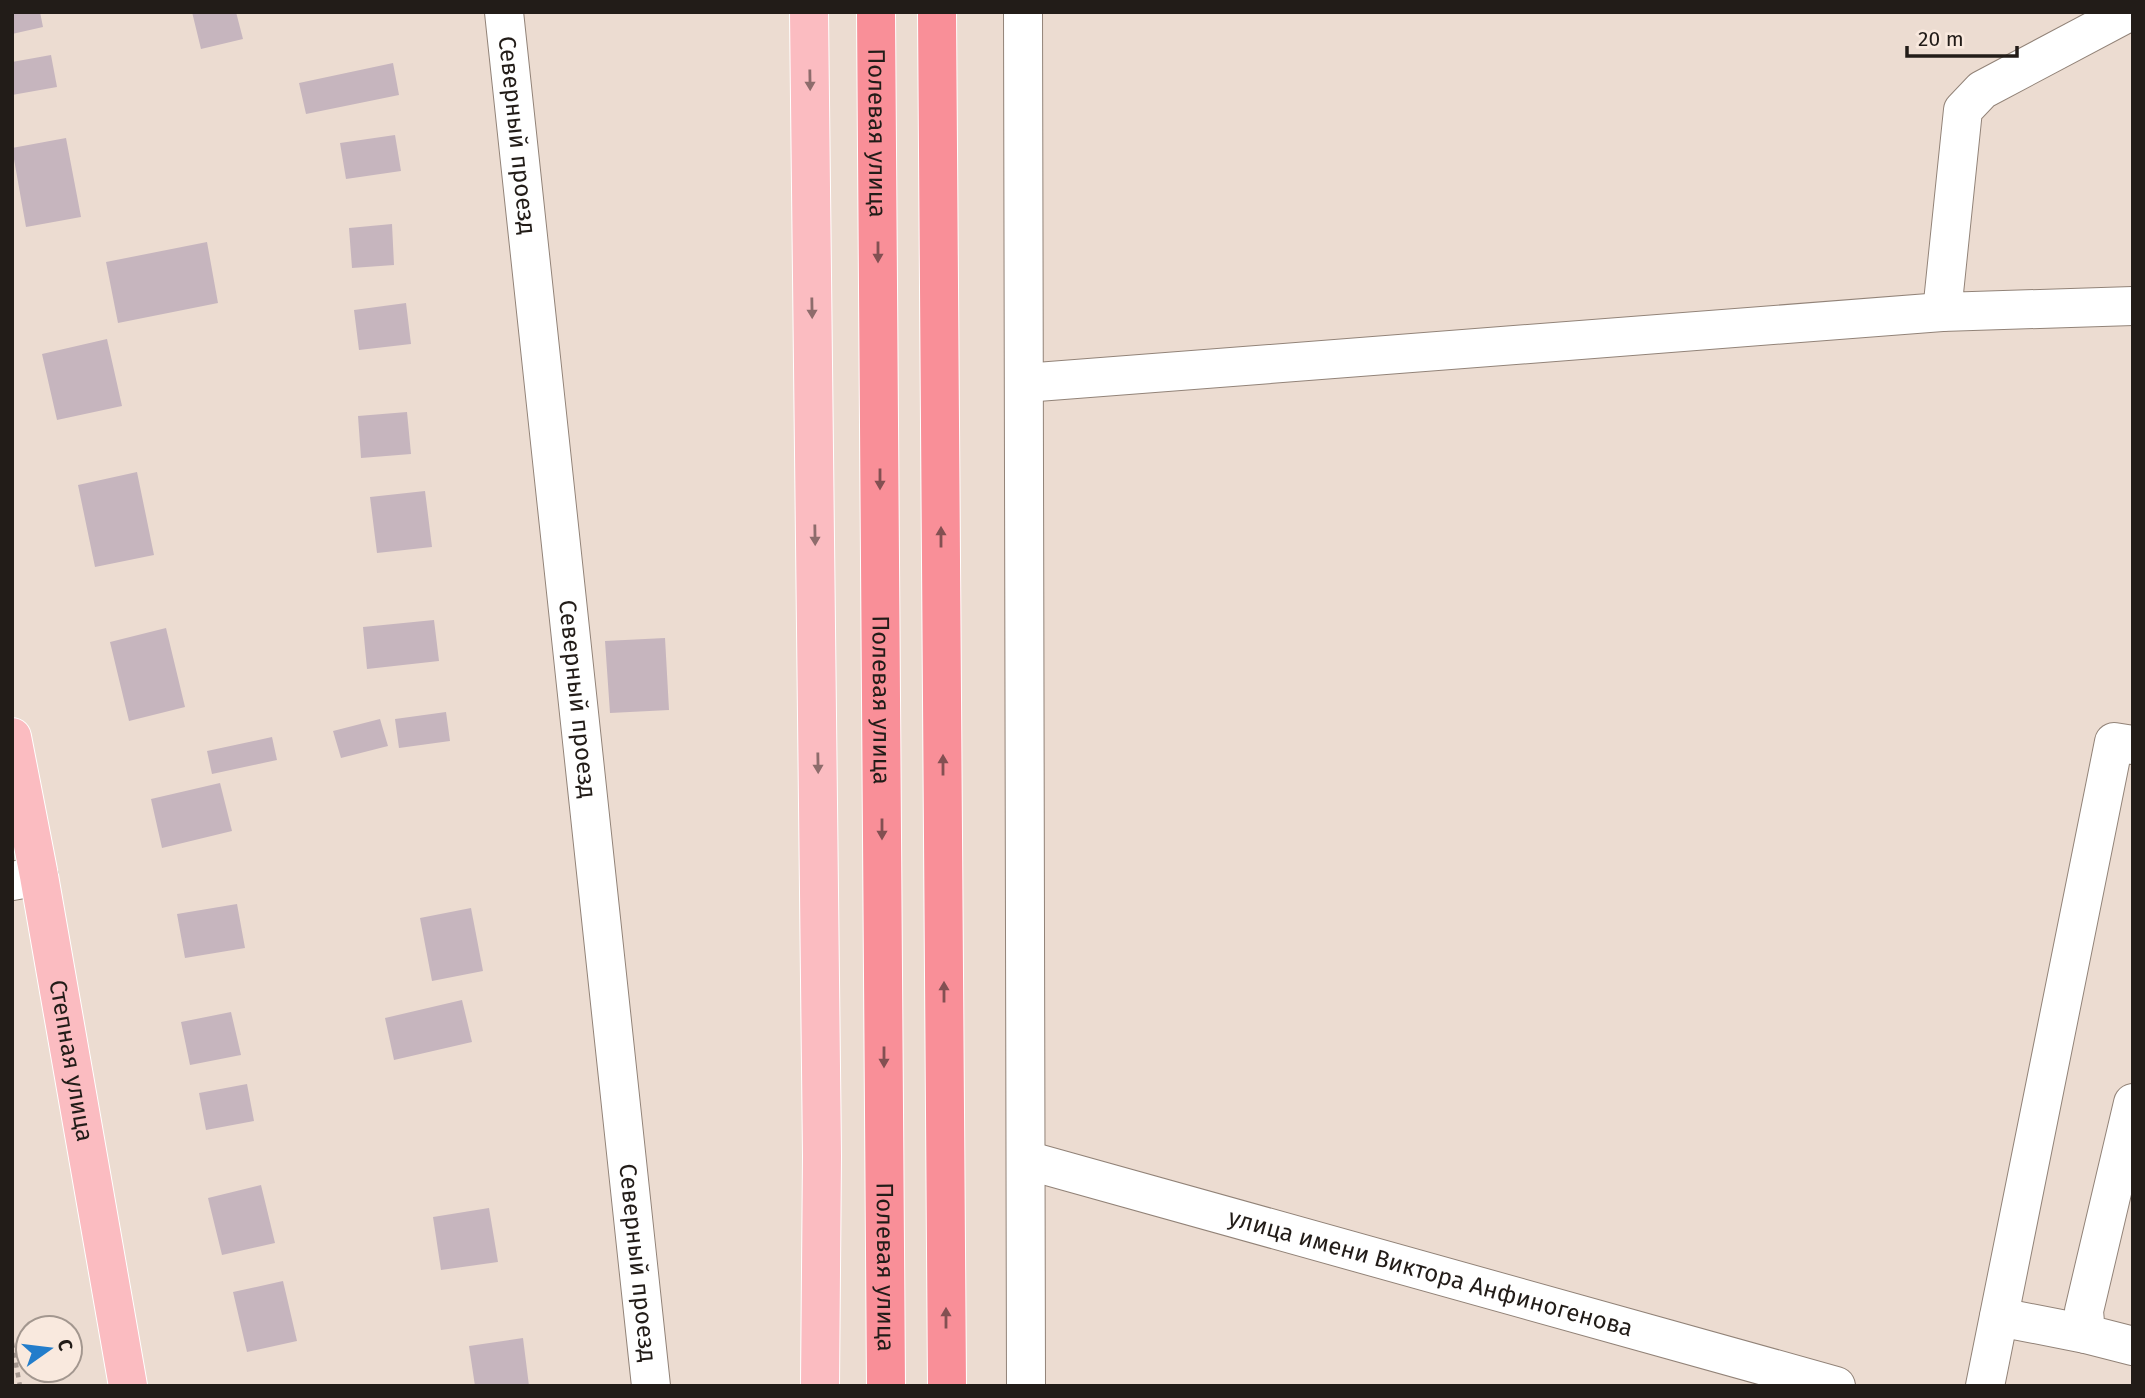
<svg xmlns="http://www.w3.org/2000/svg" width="2145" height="1398" font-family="'Fira Sans',sans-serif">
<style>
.building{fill:#c6b5be}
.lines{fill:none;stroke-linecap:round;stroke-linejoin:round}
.minor-casing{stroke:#928378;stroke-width:40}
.major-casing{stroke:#fff;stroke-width:40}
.highway-casing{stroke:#fff;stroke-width:40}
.path{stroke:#a69991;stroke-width:4.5;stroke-dasharray:5 5;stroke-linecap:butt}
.minor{stroke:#fff;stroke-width:38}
.major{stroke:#fbbcc1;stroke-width:38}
.highway{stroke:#f98f98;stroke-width:38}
.oneway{fill:#8e6c6c}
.oneway2{fill:#835052}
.labels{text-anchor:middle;stroke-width:7;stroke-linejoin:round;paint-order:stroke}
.street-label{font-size:24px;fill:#221c18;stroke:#f9e9de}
</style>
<rect width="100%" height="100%" fill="#ecdcd1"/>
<path class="building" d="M12 12H40L43 27 12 34Z
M192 12H236L243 39 201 49Z
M51 55 57 87 12 95V62Z
M393 63 399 95 306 114 299 83Z
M395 135 401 171 346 179 340 143Z
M66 138 81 217 26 227 12 148Z
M392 224 394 265 352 268 349 228Z
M207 242 218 303 118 323 106 262Z
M406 303 411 344 359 350 354 310Z
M107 339 122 406 57 420 42 354Z
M407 412 411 454 361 458 358 416Z
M137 472 154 555 95 567 78 485Z
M425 491 432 547 377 553 370 497Z
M434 620 439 661 367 669 363 627Z
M166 628 185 707 129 721 110 642Z
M665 638 669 710 610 713 605 641Z
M446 712 450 741 399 748 395 719Z
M380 719 388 746 341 758 333 731Z
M272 737 277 760 212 774 207 751Z
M220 783 232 831 162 848 151 799Z
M237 904 245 948 185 958 177 914Z
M471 908 483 971 432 981 420 918Z
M462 1000 472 1042 394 1060 385 1018Z
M231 1012 241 1055 190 1065 181 1022Z
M247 1084 254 1121 206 1130 199 1093Z
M261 1185 275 1243 222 1255 208 1198Z
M489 1208 498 1262 441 1270 433 1217Z
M283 1281 297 1341 247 1352 233 1292Z
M523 1338 529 1386H475L469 1346Z"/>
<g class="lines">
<defs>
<g id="minor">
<path id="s1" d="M504 12 651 1386"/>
<path d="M1023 12 1026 1386"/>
<path d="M2129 12 1982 90 1963 110 1942 312 2133 306"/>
<path d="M1024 383 1942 312"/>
<path d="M12 881 39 876"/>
<path d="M2133 1103 2084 1311 2086 1334 2133 1346"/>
<path id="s2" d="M1026 1160 1836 1386"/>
<path d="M1999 1317 2086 1334"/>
<path d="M1985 1386 2114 742 2133 745"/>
</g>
<g id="major">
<path d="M809 12 822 1156 820 1386"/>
<path id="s3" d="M12 737 39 876 128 1386"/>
</g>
<g id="highway">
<path id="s4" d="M876 12 886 1386"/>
<path d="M937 12 947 1386"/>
</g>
</defs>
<use href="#minor" class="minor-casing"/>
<use href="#major" class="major-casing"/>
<use href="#highway" class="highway-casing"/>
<path class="path" d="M12 1343 20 1386"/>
<use href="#minor" class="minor"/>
<use href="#major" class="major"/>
<use href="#highway" class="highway"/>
</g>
<defs><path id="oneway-solid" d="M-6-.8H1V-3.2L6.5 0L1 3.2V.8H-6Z" transform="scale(1.75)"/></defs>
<g class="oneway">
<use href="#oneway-solid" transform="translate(810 80) rotate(89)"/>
<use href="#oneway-solid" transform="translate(812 308) rotate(89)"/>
<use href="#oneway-solid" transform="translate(815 535) rotate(89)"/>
<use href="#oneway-solid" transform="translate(818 763) rotate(89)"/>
</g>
<g class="oneway2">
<use href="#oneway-solid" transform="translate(878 252) rotate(90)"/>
<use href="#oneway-solid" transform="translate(880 479) rotate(90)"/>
<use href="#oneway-solid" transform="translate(941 537) rotate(-90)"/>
<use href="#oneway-solid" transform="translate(943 765) rotate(-90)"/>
<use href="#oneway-solid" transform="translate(882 829) rotate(90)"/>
<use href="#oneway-solid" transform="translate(944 992) rotate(-90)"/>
<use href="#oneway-solid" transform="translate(884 1057) rotate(90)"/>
<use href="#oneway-solid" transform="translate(946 1318) rotate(-90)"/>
</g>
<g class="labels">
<g class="street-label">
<text dy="8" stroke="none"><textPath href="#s4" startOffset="121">Полевая улица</textPath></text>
<text dy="8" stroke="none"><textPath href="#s1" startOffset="124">Северный проезд</textPath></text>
<text dy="8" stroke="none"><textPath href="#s1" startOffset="691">Северный проезд</textPath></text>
<text dy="8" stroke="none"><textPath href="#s4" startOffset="688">Полевая улица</textPath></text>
<text dy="8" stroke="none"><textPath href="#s3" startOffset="329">Степная улица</textPath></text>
<text dy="8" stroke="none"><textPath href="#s1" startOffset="1258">Северный проезд</textPath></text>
<text dy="8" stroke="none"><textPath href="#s4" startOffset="1255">Полевая улица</textPath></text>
<text dy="8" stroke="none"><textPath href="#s2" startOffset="420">улица имени Виктора Анфиногенова</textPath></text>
</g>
</g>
<rect width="2145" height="1398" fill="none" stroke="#221c18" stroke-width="28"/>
<g transform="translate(49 1349) rotate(76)"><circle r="33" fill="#f9e9de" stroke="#a3978f" stroke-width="2"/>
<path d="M0-5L12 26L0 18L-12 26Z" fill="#237dcb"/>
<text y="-10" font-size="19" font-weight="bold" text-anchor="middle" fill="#221c18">С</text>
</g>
<path d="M1907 46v10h110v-10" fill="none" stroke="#221c18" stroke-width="3.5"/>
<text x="1918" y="46" font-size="21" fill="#221c18" stroke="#f9e9de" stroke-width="5" paint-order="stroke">20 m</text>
</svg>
